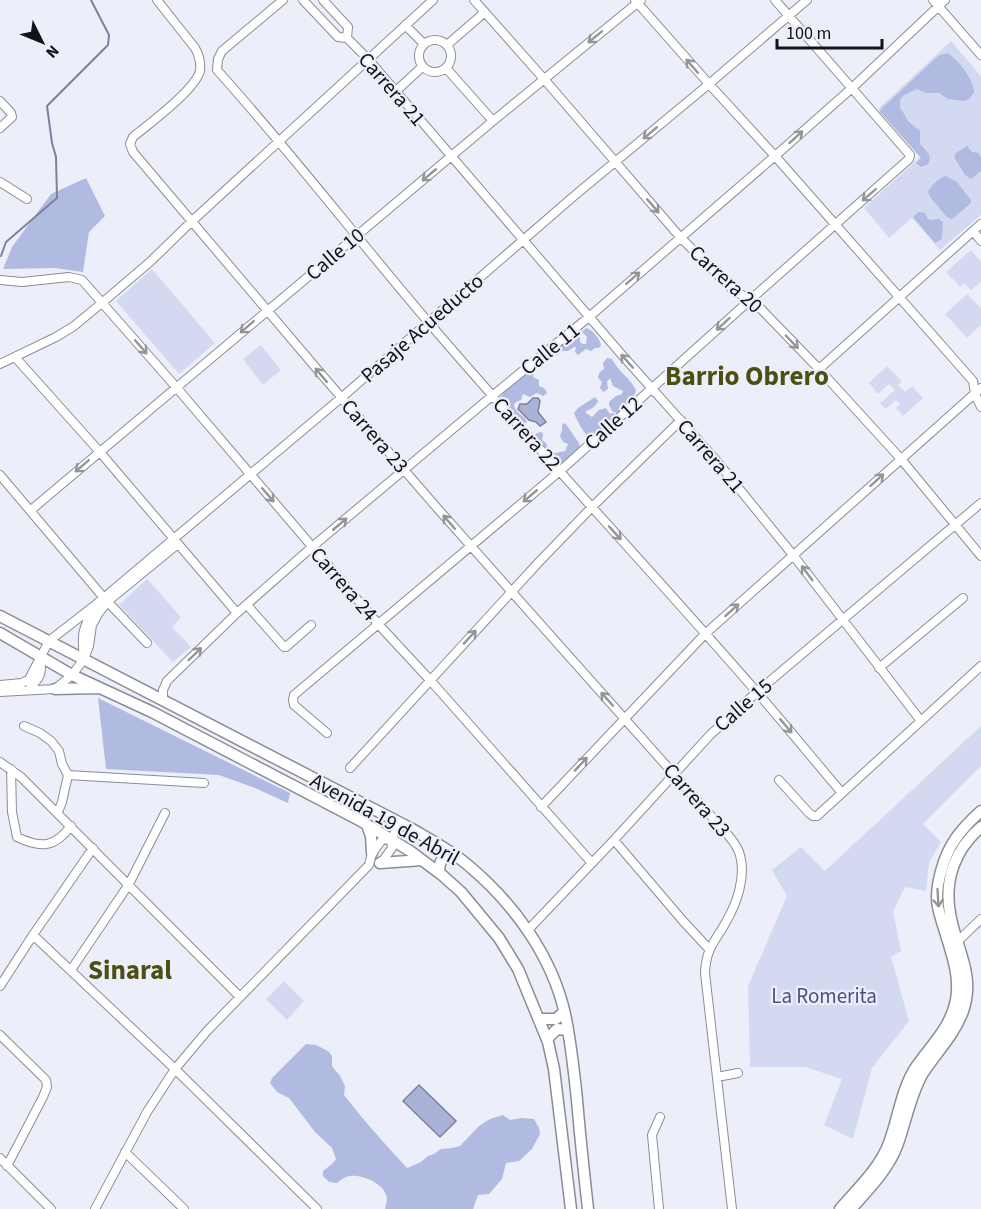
<svg xmlns="http://www.w3.org/2000/svg" width="981" height="1209" font-family="'Source Sans 3',sans-serif">
<style>
.green{fill:#d3d9f1}
.forest{fill:#b1bae0}
.water{fill:#a9b2d7;stroke:#7c829d;stroke-width:1.5}
.lines{fill:none;stroke-linecap:round;stroke-linejoin:round}
.stream{stroke:#7c829d;stroke-width:2}
.minor-casing{stroke:#8a8d96;stroke-width:10}
.major-casing{stroke:#8a8d96;stroke-width:13}
.minor{stroke:#fff;stroke-width:8}
.major{stroke:#fff;stroke-width:10}
.oneway{stroke:#949596}
.labels{text-anchor:middle;stroke-width:4.5;stroke-linejoin:round;paint-order:stroke}
.street-label{font-size:21px;fill:#121316;stroke:#eceff9}
.park-label{font-size:21px;fill:#495285;stroke:#eceff9}
.district-label{font-size:27px;font-weight:bold;fill:#4c4e12;stroke:#eceff9}
</style>
<rect width="100%" height="100%" fill="#eceff9"/>
<path class="green" d="M951 41 981 76V215L940 250 912 218 889 238 864 208 920 157 878 109Z
M971 250 981 262V282L971 290 964 283 961 287 946 272Z
M152 269 215 343 179 374 116 301Z
M967 294 981 308V327L980 326 967 338 945 314Z
M261 345 281 370 263 385 243 359Z
M887 366 902 381 898 385 905 392 912 386 923 398 903 416 896 408 900 404 896 400 886 409 880 403 895 390 889 384 878 394 869 383Z
M147 579 181 617 172 627 191 647 173 662 119 605Z
M981 726V766L923 824 941 842 929 863 926 891 905 887 893 911 901 951 891 957 909 1021 872 1068 853 1139 824 1125 842 1079 805 1067H750L748 986 787 896 772 870 801 847 825 871Z
M284 981 304 1001 287 1020 266 999Z"/>
<path class="forest" d="M947 53C958 59 974 80 974 92L970 98 965 101 948 99 939 93H926L917 89 904 95 900 100V107L908 121 920 131V144C926 151 933 155 928 164L921 167 916 163 921 158 880 112 881 109 938 56Z
M967 146 972 152 979 153 981 158V171L971 179 965 175 954 157 956 153Z
M946 176 957 182 971 200V203L952 219 949 218 946 216 931 198 928 192C931 185 939 178 946 176Z
M86 178 105 216 89 232 83 272 55 268 3 269 12 247 51 194Z
M918 212 925 213 928 219 931 220 938 219 943 222 942 239 935 243 913 217Z
M586 328C592 329 600 339 601 345L599 348H595L591 351 586 349 578 355 575 352 576 347H574L568 351H562L558 355 552 356 548 362 545 361 544 355 578 330V336L580 338V342L583 344H586L587 337 582 332Z
M607 358 612 359C618 371 630 378 636 390 635 397 625 412 617 413 616 413 614 412 612 411L609 405V402L616 396 622 394 623 391 613 386 610 378 607 382 608 389 603 392 600 388 602 382 598 378 599 373 604 369 603 363Z
M530 369 534 372 533 377 539 380V386L544 388 547 393 543 396 537 393 530 397 523 394 521 400 515 403 514 406C516 413 523 415 527 421L525 424H524L501 400V396L506 390Z
M595 397 598 401C596 406 592 409 586 411V413L592 417 599 410 606 408 610 414 613 413 616 415 591 439C585 436 576 419 574 413L578 408Z
M565 423 579 443 580 449 562 464 559 463 540 442 535 435 537 433 542 432 543 435 542 440 546 443 549 450 555 453 565 451 568 444 563 442 560 436 562 430V425Z
M98 698 290 793 288 803 255 788 219 775 106 769Z
M306 1044 316 1045 328 1051 332 1056V1066L340 1076 345 1086 344 1095C364 1121 385 1144 407 1168L421 1162 428 1156 434 1154 441 1149 452 1148 460 1146 479 1126 490 1119 503 1115 510 1120 522 1118 534 1119 539 1128 540 1134 532 1149 519 1161 506 1163 502 1179 489 1194 478 1195 473 1209H385C386 1205 388 1199 386 1195 383 1183 361 1174 350 1176 344 1177 341 1180 337 1183L329 1182 323 1176V1171L332 1164 336 1159 332 1148 315 1132 289 1098 277 1092 270 1083 272 1078Z"/>
<path class="water" d="M533 398H538L540 401 538 412 546 422 540 426 536 422 529 420 518 409 520 404H527Z
M419 1085 456 1121 440 1137 403 1101Z"/>
<g class="lines">
<path class="stream" d="M1 256 6 242 57 198 56 157 52 143 47 106 108 45 109 35 91 0"/>
<defs>
<path id="minor" d="M157 0 195 48C199 55 201 63 200 71 195 90 149 124 133 137L130 144 133 152 322 375 438 509 728 835C733 841 738 847 740 855 746 877 737 903 726 922 715 942 706 948 705 973L732 1209
M283 0 222 51 218 59 217 70C291 152 358 240 430 324 536 448 648 567 755 690 785 724 813 759 842 793
M303 0 338 37 347 38
M323 0 348 27 347 38 368 59 622 355 715 459 793 555 921 721
M474 0 544 79 680 237 732 289 750 300 761 309 819 369 901 459 981 556
M635 0 709 84 775 156 973 381 975 394 981 407
M933 0 981 55
M405 25 424 44
M419 56a16 16 0 1 1 32 0a16 16 0 1 1-32 0Z
M447 45 485 12
M446 68 493 121
M395 92 422 67
M0 101 11 113 12 117 0 128
M0 182 27 199
M973 231 981 241
M0 280 22 282 69 277 82 280 176 387 379 625 430 680 591 862
M15 357 99 451 237 613
M0 364 56 337 74 326 103 302 151 261 191 222 433 0
M819 369 981 224
M0 475 104 598 147 643
M31 510 493 121 641 0
M247 605 284 647H286L311 625
M84 657C81 635 83 628 93 609
M879 668 963 598
M0 685 22 683 29 679 49 641 94 606 341 398 574 196 709 84 807 0
M28 690C40 678 43 674 40 657
M0 692 55 689 72 675 84 659 89 646 92 625 98 614 107 602 178 544
M163 700V690L167 681 237 613 312 547 492 396 589 317 775 156 852 88 945 0
M24 726 40 733 51 741 59 751 62 764 68 775 62 802 58 812
M327 733 294 705 293 700 294 695 560 471 750 300 909 159 910 155 775 0
M0 762 21 777 36 792 240 997
M350 768 538 563 592 507 681 420
M11 769 12 812 17 837C42 849 55 847 71 826
M68 775 204 783
M779 780 809 813 813 816H817L981 666
M541 807 705 634 981 388
M614 840 683 921 709 949
M379 863 384 859 392 848 391 839 400 824
M528 930 614 840 710 735 757 692 981 503
M33 935 175 1069 317 1209
M958 941 981 919
M71 970 129 884 165 813
M0 986 33 935 93 848
M0 1035 46 1080 47 1087 43 1097 7 1166
M717 1077 738 1073
M125 1152 184 1209
M0 1158 51 1209
M95 1209 147 1112 175 1069 207 1031 369 865 372 853 382 840 391 839
M659 1209 652 1135 660 1117"/>
<path id="major" d="M0 616 412 829C431 840 452 851 469 866 514 904 552 956 565 1014 571 1042 574 1071 577 1100 580 1136 584 1173 588 1209
M0 633 72 675 152 712 361 821 410 851 442 875 461 892 499 938 518 969 548 1042 554 1069 571 1209
M55 689 99 688
M367 825 371 836 372 853
M380 863 422 860
M439 872C439 862 442 859 449 851
M539 1019H556L564 1012
M547 1039 557 1029 568 1030
M840 1209C857 1189 880 1168 889 1143 898 1119 901 1092 914 1070 929 1047 951 1028 956 1000 960 978 953 958 947 938 944 928 940 917 938 907 934 887 944 855 956 838 963 828 972 819 981 811
M851 1209C868 1190 888 1170 897 1146 906 1122 910 1095 923 1073 936 1053 955 1034 963 1011 976 974 955 947 950 913 944 880 955 849 981 827"/>
</defs>
<use href="#minor" class="minor-casing"/>
<use href="#major" class="major-casing"/>
<use href="#minor" class="minor"/>
<use href="#major" class="major"/>
</g>
<defs><path id="oneway-shaft" d="M-6 0H5M1.5-3L5.5 0L1.5 3" fill="none" stroke-width="1.6" stroke-linecap="round" stroke-linejoin="round" transform="scale(1.5)"/></defs>
<g class="oneway">
<use href="#oneway-shaft" transform="translate(595 37) rotate(141)"/>
<use href="#oneway-shaft" transform="translate(692 66) rotate(-131)"/>
<use href="#oneway-shaft" transform="translate(650 133) rotate(140)"/>
<use href="#oneway-shaft" transform="translate(796 137) rotate(-42)"/>
<use href="#oneway-shaft" transform="translate(429 175) rotate(140)"/>
<use href="#oneway-shaft" transform="translate(869 195) rotate(139)"/>
<use href="#oneway-shaft" transform="translate(653 206) rotate(49)"/>
<use href="#oneway-shaft" transform="translate(633 278) rotate(-41)"/>
<use href="#oneway-shaft" transform="translate(723 324) rotate(138)"/>
<use href="#oneway-shaft" transform="translate(247 327) rotate(139)"/>
<use href="#oneway-shaft" transform="translate(792 342) rotate(46)"/>
<use href="#oneway-shaft" transform="translate(141 347) rotate(49)"/>
<use href="#oneway-shaft" transform="translate(627 361) rotate(-132)"/>
<use href="#oneway-shaft" transform="translate(321 375) rotate(-130)"/>
<use href="#oneway-shaft" transform="translate(82 466) rotate(139)"/>
<use href="#oneway-shaft" transform="translate(877 480) rotate(-42)"/>
<use href="#oneway-shaft" transform="translate(268 495) rotate(49)"/>
<use href="#oneway-shaft" transform="translate(530 496) rotate(140)"/>
<use href="#oneway-shaft" transform="translate(449 522) rotate(-131)"/>
<use href="#oneway-shaft" transform="translate(340 524) rotate(-40)"/>
<use href="#oneway-shaft" transform="translate(615 533) rotate(48)"/>
<use href="#oneway-shaft" transform="translate(807 573) rotate(-127)"/>
<use href="#oneway-shaft" transform="translate(732 610) rotate(-42)"/>
<use href="#oneway-shaft" transform="translate(470 637) rotate(-47)"/>
<use href="#oneway-shaft" transform="translate(195 654) rotate(-44)"/>
<use href="#oneway-shaft" transform="translate(607 699) rotate(-132)"/>
<use href="#oneway-shaft" transform="translate(786 726) rotate(50)"/>
<use href="#oneway-shaft" transform="translate(581 764) rotate(-47)"/>
<use href="#oneway-shaft" transform="translate(938 898) rotate(87)"/>
</g>
<g class="labels">
<g class="street-label">
<text transform="translate(392 89) rotate(49)" y="7">Carrera 21</text>
<text transform="translate(335 254) rotate(-40)" y="7">Calle 10</text>
<text transform="translate(726 279) rotate(42)" y="7">Carrera 20</text>
<text transform="translate(422 328) rotate(-41)" y="7">Pasaje Acueducto</text>
<text transform="translate(550 349) rotate(-39)" y="7">Calle 11</text>
<text transform="translate(613 423) rotate(-42)" y="7">Calle 12</text>
<text transform="translate(527 434) rotate(48)" y="7">Carrera 22</text>
<text transform="translate(375 436) rotate(49)" y="7">Carrera 23</text>
<text transform="translate(711 456) rotate(49)" y="7">Carrera 21</text>
<text transform="translate(344 584) rotate(49)" y="7">Carrera 24</text>
<text transform="translate(743 705) rotate(-41)" y="7">Calle 15</text>
<text transform="translate(697 800) rotate(49)" y="7">Carrera 23</text>
<text transform="translate(385 819) rotate(29)" y="7">Avenida 19 de Abril</text>
</g>
<g class="park-label">
<text x="824" y="1003">La Romerita</text>
</g>
<g class="district-label">
<text x="747" y="385">Barrio Obrero</text>
<text x="130" y="979">Sinaral</text>
</g>
</g>
<g transform="translate(42 42) rotate(133)" stroke="#eceff9" stroke-width="4.5" paint-order="stroke">
<path d="M0-4.5L10 22L0 15L-10 22Z" fill="#121316"/>
<text y="-9" font-size="16" font-weight="bold" text-anchor="middle" fill="#121316">N</text>
</g>
<path d="M777 39v9h105v-9" fill="none" stroke="#121316" stroke-width="3"/>
<text x="786" y="39" font-size="18" fill="#121316" stroke="#eceff9" stroke-width="4.5" paint-order="stroke">100 m</text>
</svg>
